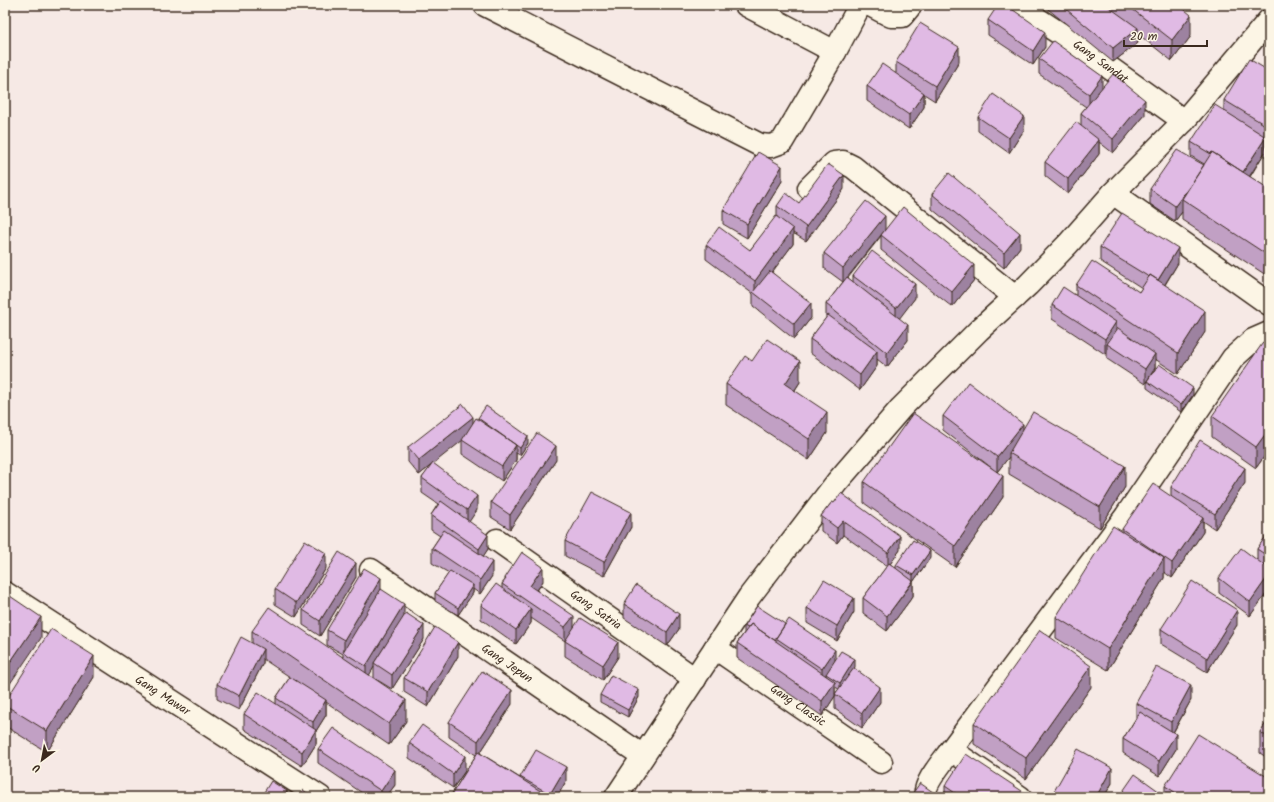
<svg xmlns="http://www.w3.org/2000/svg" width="1274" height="802" font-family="Kalam,sans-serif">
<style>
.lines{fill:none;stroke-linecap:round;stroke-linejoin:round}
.street-casing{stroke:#3b2a1e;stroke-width:25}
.secondary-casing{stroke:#3b2a1e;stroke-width:25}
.street{stroke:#fcf5e5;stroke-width:22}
.secondary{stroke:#fcf5e5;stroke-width:22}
.wall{fill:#c1a0c4;stroke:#3b2a1e}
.shaded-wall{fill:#9d82a0;stroke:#3b2a1e}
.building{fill:#e0bae4;stroke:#3b2a1e}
.labels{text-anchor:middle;stroke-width:4;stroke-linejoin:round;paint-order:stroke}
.street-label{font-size:12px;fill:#3b2a1e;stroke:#fcf5e5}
</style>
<rect width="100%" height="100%" fill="#f6e9e5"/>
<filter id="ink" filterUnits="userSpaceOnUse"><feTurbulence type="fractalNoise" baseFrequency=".025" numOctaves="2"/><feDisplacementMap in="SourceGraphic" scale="8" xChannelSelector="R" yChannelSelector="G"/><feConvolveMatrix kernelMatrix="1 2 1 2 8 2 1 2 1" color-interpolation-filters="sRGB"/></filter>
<g filter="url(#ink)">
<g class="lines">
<defs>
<g id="street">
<path d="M485 5 760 145 771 146 782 142 835 52 860 5"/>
<path d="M746 5 835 52"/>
<path d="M870 5 891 16H902L911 5"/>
<path id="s1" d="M1016 5 1079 46 1184 121"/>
<path d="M809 188 834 163 843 162 853 167 1015 297"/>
<path d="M1113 193 1269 304"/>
<path id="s2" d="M497 540 695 679"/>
<path id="s3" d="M371 570 643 756"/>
<path id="s4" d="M5 593 320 797"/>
<path id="s5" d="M715 648 881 762"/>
<path d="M926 797C922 785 944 760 951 750"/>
<path d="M1020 797 951 750 1126 516 1233 358 1253 340 1269 333"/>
</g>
<path id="secondary" d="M616 797 749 597 837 482 901 408 979 330 1028 285 1068 244 1113 193 1184 121 1269 20"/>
</defs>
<use href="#street" class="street-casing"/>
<use href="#secondary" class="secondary-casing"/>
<use href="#street" class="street"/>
<use href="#secondary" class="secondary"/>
</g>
<path class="wall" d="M1043 5H1179L1191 36 1172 61 1138 34V43L1113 62Z
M988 20 1045 47 1033 65 988 35Z
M1269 52V160L1265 157V152L1250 177 1269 189V277L1182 220V212L1175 221 1150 204V189L1204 165V164L1191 156V142L1224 110V100L1267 70V55Z
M1039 59 1102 87 1145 115 1113 153 1099 142V154L1068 194 1045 176V162L1081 126V113L1086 107 1039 74Z
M896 62H959L935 101 924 94V107L909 129 867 101V86L896 73Z
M978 117 1024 130 1009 153 978 131Z
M782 181 747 238 723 224V210Z
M844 189 806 241 793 233V244L772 272 811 318 794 339 753 306V294L706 259V245L750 250 777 217V206L799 203Z
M932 194 1020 247 1004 268 932 209Z
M885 230 974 280 952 307 881 250V236L848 278 853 282V276L915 298 899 318 908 340 887 367 877 359V366L860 390 810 353V339L826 318V304L843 282 824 268V253Z
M1100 247 1178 263 1165 285 1205 332 1178 374 1155 359V368L1145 384 1107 359V351L1105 354 1052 319V305L1076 295V285L1139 292 1142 288 1100 261Z
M752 361 800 382 795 390 827 433 809 460 726 405V384Z
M1147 381 1193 395 1181 412 1147 388Z
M943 416 1023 430 1125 487 1100 528 1009 474V457L997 472 1003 497 955 567 864 503V482L993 469 943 430Z
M1212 416 1269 450 1256 468 1212 437Z
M478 418 528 443 520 455 516 453V460L502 481 462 454V440L433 463 477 510 469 521 488 549 483 556 492 576 480 594 473 589V593L458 615 435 601V593L449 573 432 563V548L440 536 431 530V515L438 504 422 493V478L433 464 419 475 408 462V447L473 423 478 419Z
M556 460 510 529 491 517V502Z
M1245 483 1215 529 1203 521V532L1172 578 1164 572V578L1108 670 1056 638V617L1122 532V529L1171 496V487Z
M832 502 900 550 890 564 896 568V565L930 558 913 582V596L887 631 863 613V598L887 566 843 535 837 543 821 531V516Z
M631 527 604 576 565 556V541Z
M1269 532V590L1250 616 1219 593V578L1257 560V549Z
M326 568 296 617 275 604V589Z
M356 577 320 636 303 625V610Z
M505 578 543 581 537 591 574 629 618 657 603 680 565 656V641L531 618V623L516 644 481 619V605L502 588V584L505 580Z
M381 589 404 616 424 639 392 689 374 678V667L369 675 406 721 389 745 326 702V715L316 731V744L302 766 244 729V714L276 704V698L290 677 263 659V663L239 710 217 699V684L252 643V631L343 657V654L327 645V630Z
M624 604 679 629 667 646 624 618Z
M807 608 854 612 837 641 807 623Z
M1237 625 1207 672 1161 644V629Z
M744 626 835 661 855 667 853 669 880 702 862 728 835 709V694L839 689 835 687V696L822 716 737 658V643L744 633Z
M458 656 428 707 404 692V678Z
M94 677 47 752 5 726V702Z
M1091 687 1026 779 974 744V723Z
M600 695 639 697 628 717 600 702Z
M1191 700 1173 733 1176 749 1159 776 1123 753V739L1136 718V703Z
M512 704 480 753 520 778V777L566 781 557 797H450L476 755 449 737V722Z
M1269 719V759L1260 753V732Z
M409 743 465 771 453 788 409 758Z
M318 749 395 785 386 797H368L318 763Z
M1112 783 1104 797H1053V793Z
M945 786 1031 797H945Z
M1165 786 1269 797H1119L1165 795Z"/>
<path class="shaded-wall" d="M1191 15V36L1172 61V40Z
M1138 28V43L1113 62V48Z
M1045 32V47L1033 65V51Z
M959 47V62L935 101V86Z
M1102 76V90L1089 109V94Z
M924 93V107L909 129V115Z
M1145 100V115L1113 153V139Z
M1024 116V130L1009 153V138Z
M1269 122V137L1267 140V126Z
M1266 137 1265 152 1242 188V174Z
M1099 140V154L1068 194V179Z
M782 166V181L747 238V224Z
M1205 166 1182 199V212L1175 221V206Z
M844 175V189L806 241V227Z
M885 216V230L843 283V268Z
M793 229V244L756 294 755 293V281Z
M1020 233V247L1004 268V253Z
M1178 248V263L1157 297V282Z
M974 265V280L952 307V292Z
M915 284V298L896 323V308Z
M811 303V318L794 339V324Z
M1205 311V332L1178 374V353Z
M1116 322V336L1107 344V351L1105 354V339Z
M908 325V340L887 367V353Z
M877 351V366L860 390V375Z
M1155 354V368L1145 384V369Z
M800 361V382L785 405V384Z
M1193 388V395L1181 412V405Z
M827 412V433L809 460V439Z
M473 417V432L419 475V460Z
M1023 424V439L1009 453V457L997 472V457Z
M1269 429V450L1256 468V447Z
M528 436V443L520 455V448Z
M516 445V460L502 481V466Z
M556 446V460L510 529V515Z
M1125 466V487L1100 528V507Z
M1245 468V483L1215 529V514Z
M1003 476V497L955 567V546Z
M477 496V510L467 525V510Z
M631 512V527L604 576V562Z
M1203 518V532L1172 578V563Z
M843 521V535L837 543V528Z
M488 535V549L479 563V549Z
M900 536V550L888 567V553Z
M930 551V558L913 582V596L887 631V616L913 582V575Z
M326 553V568L296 617V603Z
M1164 558V578L1108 670V649Z
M492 562V576L480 594V580Z
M356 563V577L320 636V621Z
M543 567V581L530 601V586Z
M1269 575V590L1250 616V602Z
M381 578V593L344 652V640Z
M473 585V593L458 615V608Z
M854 598V612L837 641V626Z
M404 604V618L374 663V667L366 681V666Z
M531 609V623L516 644V630Z
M1237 610V625L1207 672V658Z
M679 614V629L667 646V632Z
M574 616V630L565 641V627Z
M41 617V638L5 691V670Z
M424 625V639L392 689V675Z
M458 642V656L428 707V692Z
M618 642V657L603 680V665Z
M263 649V663L239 710V696Z
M835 650V665L826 674V677L822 684V669Z
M94 656V677L47 752V731Z
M855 659V667L840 690V683Z
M1091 666V687L1026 779V758Z
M835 682V696L822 716V701Z
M1191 685V700L1171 736V722Z
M880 687V702L862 728V713Z
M512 690V704L478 756V741Z
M639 690V697L628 717V710Z
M326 700V715L316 731V744L302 766V752L313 735V722Z
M406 700V721L389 745V724Z
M1176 734V749L1159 776V761Z
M465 756V771L453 788V774Z
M566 767V781L557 797H550V794Z
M1112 768V783L1104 797H1096Z
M395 770V785L386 797H381V791Z
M287 791V797H284Z"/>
<path class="building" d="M998 5H1006L1045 32 1033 51 988 20Z
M1061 5H1106L1138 28 1113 48Z
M1127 5H1179L1191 15 1172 40Z
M920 23 959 47 935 86 896 62Z
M1053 41 1102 76 1089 94 1039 59Z
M1249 59 1269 71V122L1267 126 1224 100Z
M882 64 924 93 909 115 867 86Z
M1113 74 1145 100 1113 139 1081 113Z
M993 94 1024 116 1009 138 978 117Z
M1215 105 1266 137 1243 172 1212 152 1211 154 1191 142Z
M1076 122 1099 140 1068 179 1045 162Z
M1269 137V145L1265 143Z
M1177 150 1204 165 1192 183 1175 206 1150 189Z
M758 152 782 166 747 224 723 210Z
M1212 152 1269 189V256L1182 199Z
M828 164 844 175 806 227 777 206 786 193 799 203Z
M949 173 1020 233 1004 253 932 194Z
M866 201 885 216 843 268 824 253Z
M903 207 974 265 952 292 881 235Z
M1122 213 1178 248 1158 280 1150 275 1149 277 1100 247Z
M776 216 793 229 755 281 706 245 719 227 750 250Z
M872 251 915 284 896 308 853 276Z
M1092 261 1139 292 1150 275 1205 311 1178 353 1076 285Z
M770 271 811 303 794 324 753 292Z
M847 277 908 325 887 353 826 304Z
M1063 287 1116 322 1105 339 1052 305Z
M828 315 877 351 860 375 810 339Z
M1118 328 1155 354 1145 369 1107 344Z
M1269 334V429L1256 447 1212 416Z
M767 339 800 361 785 384 827 412 809 439 726 384 745 356 752 361Z
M1159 364 1193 388 1181 405 1147 381Z
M968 382 1023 424 997 457 943 416Z
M463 404 473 417 419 460 408 447Z
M486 406 528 436 520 448 478 418Z
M1033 412 1125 466 1100 507 1009 453Z
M913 413 1003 476 955 546 864 482Z
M476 418 516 445 502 466 462 440Z
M537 433 556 446 510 515 491 502Z
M1200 440 1245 468 1215 514 1171 487Z
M433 463 477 496 467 510 422 478Z
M1153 484 1203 518 1172 563 1122 529Z
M592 492 631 512 604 562 565 541Z
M841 493 900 536 888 553 843 521 837 528 821 516 832 502 834 503Z
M441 501 488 535 479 549 431 515Z
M1113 526 1164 558 1108 649 1056 617Z
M444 530 492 562 480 580 432 548Z
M1269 532V557L1257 549Z
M305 540 326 553 296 603 275 589Z
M913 540 930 551 913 575 896 565Z
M1241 548 1269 569V575L1250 602 1219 578Z
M339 552 356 563 320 621 303 610Z
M522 552 543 567 530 586 574 616 565 627 502 584 506 579 505 578Z
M889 563 913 581 887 616 863 598Z
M364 568 381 578 344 640 327 630Z
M450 571 473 585 458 608 435 593Z
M824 580 854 598 837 626 807 608Z
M1192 581 1237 610 1207 658 1161 629Z
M496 584 531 609 516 630 481 605Z
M636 585 679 614 667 632 624 604Z
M381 589 404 604 366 666 343 652Z
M7 594 41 617 5 670V598Z
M757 606 785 624 776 638V641L751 624 748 628 744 626Z
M269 607 406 700 389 724 252 631Z
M406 613 424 625 392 675 374 663Z
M580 618 618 642 603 665 565 641Z
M789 619 835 650 822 669 776 638Z
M751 624 835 682 822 701 737 643Z
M435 627 458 642 428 692 404 678Z
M51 629 94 656 47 731 5 705V702Z
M1040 630 1091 666 1026 758 974 723Z
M241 637 263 649 239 696 217 684Z
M841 651 855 659 840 683 826 674Z
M1156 667 1191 685 1171 722 1136 703Z
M854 668 880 687 862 713 835 694Z
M482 671 512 690 478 741 449 722Z
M611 675 639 690 628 710 600 695Z
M290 677 326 700 313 722 276 698Z
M258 692 316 730 302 752 244 714Z
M1140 712 1176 734 1159 761 1123 739Z
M1269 719V738L1260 732Z
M422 725 465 756 453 774 409 743Z
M333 728 395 770 381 791 318 749Z
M1198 734 1269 778V797H1183L1165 786Z
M1078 749 1112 768 1096 797H1060L1053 793Z
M536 750 566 767 550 794 520 777Z
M478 752 550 797H450Z
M966 754 1031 797H961L945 786Z
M1135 774 1167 797H1119Z
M271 781 287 791 284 797H261Z
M920 783 940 797H910Z
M303 790 313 797H298Z"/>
</g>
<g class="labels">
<g class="street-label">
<text dy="4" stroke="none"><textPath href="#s1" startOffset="102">Gang Sandat</textPath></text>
<text dy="4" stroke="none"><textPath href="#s2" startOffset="121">Gang Satria</textPath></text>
<text dy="4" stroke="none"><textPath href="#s3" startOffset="165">Gang Jepun</textPath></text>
<text dy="4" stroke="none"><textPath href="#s4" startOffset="188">Gang Mawar</textPath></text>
<text dy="4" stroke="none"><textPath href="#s5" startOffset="101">Gang Classic</textPath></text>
</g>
</g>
<rect width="1274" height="802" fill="none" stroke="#fcf5e5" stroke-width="20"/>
<rect x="10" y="10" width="1254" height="782" fill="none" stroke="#3b2a1e" stroke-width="1.5" filter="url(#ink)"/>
<g transform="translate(42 760) rotate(212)" stroke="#fcf5e5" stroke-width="3" paint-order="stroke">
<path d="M0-3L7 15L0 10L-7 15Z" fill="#3b2a1e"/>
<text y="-6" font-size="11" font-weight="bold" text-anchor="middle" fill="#3b2a1e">U</text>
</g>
<path d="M1124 40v6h83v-6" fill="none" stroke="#3b2a1e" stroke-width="2"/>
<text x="1130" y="40" font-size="12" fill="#3b2a1e" stroke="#fcf5e5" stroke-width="3" paint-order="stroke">20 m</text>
</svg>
